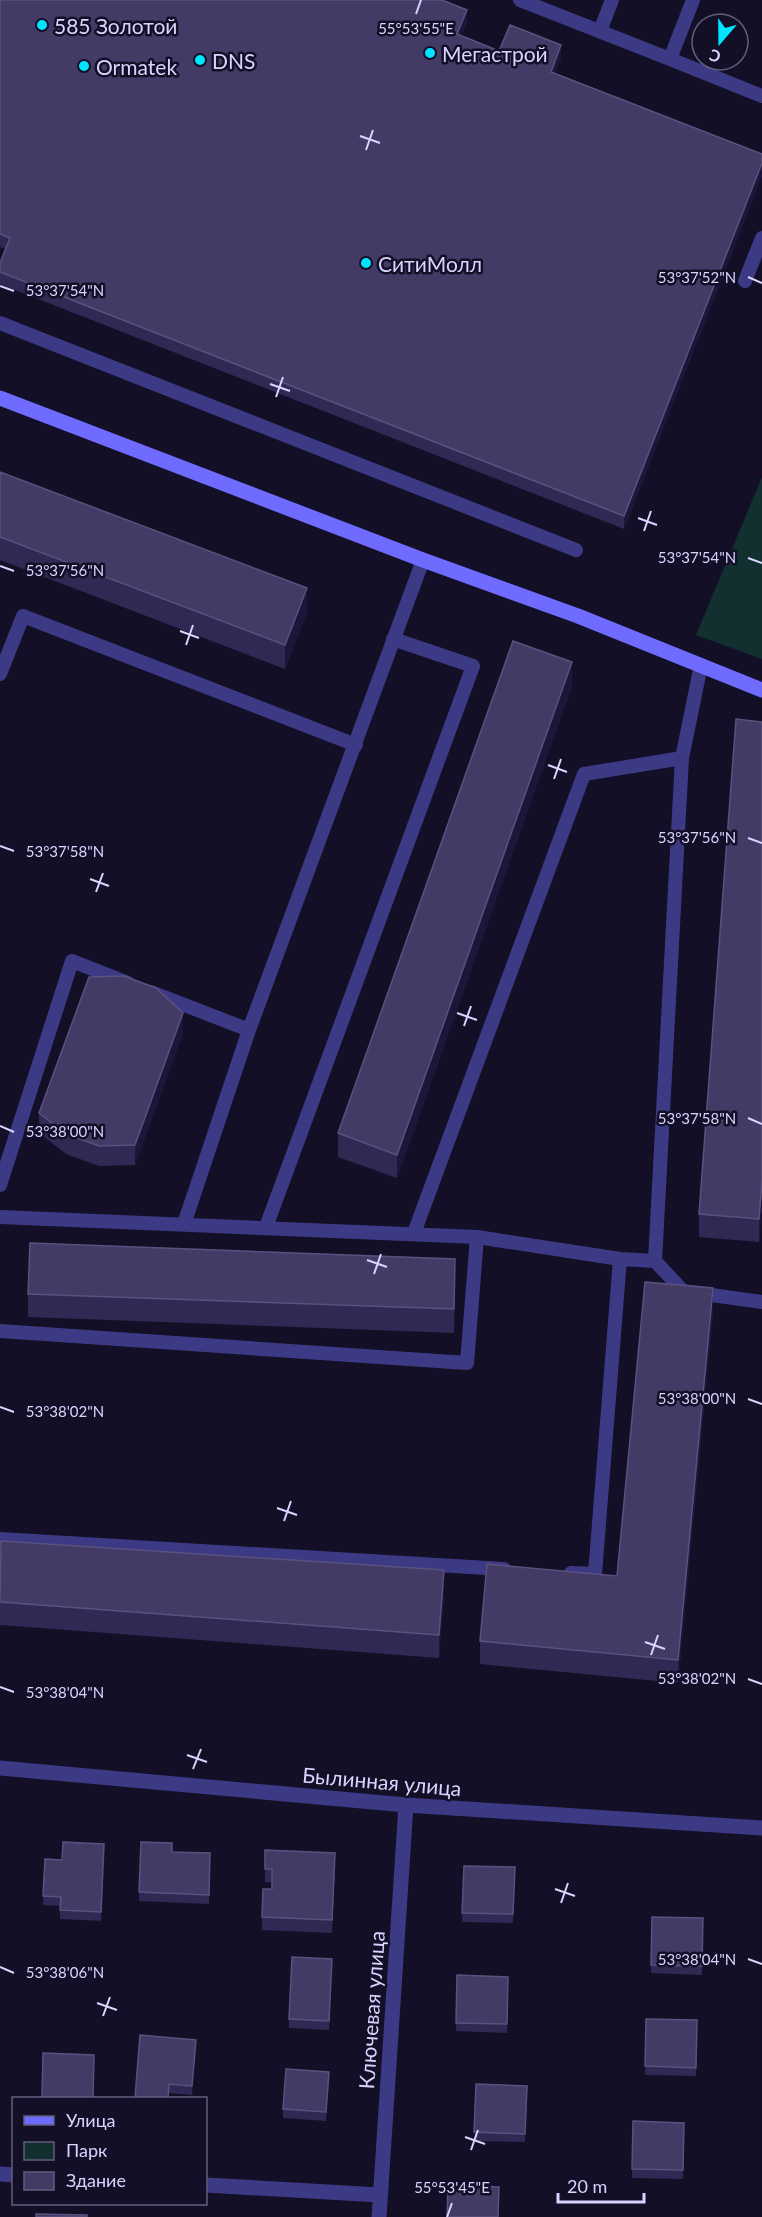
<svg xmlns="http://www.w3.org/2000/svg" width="762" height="2217" viewBox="0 0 762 2217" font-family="Lato,sans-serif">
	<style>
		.green { fill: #12302f }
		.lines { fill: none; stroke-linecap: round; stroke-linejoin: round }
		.lane { stroke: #3d3a85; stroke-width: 14 }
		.street { stroke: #3d3a85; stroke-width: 15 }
		.secondary { stroke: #6f6bff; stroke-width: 15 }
		.wall { fill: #312854 }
		.shaded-wall { fill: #1d163a }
		.building { fill: #433a66; stroke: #5a527e; stroke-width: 1.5 }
		.ticks { fill: none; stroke: #d9d4ff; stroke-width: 2 }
		.poi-dot { fill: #00e5ff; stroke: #130f26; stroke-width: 2 }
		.labels { text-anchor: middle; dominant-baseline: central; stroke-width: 5; stroke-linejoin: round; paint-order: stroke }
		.poi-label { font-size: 21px; fill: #d9d4ff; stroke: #130f26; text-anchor: start }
		.street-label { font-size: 21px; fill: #d9d4ff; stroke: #130f26 }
		.ticks-label { font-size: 15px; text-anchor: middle; fill: #d9d4ff; stroke: #130f26; stroke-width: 5; stroke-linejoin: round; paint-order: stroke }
	</style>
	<rect width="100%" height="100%" fill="#130f26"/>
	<path class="green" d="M762,477V659L696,635Z"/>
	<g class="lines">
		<path class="lane" d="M520,0L670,59L693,0
			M600,31L612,0
			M670,59L762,96
			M745,281L762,238
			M0,323L576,550
			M0,674L23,616L356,745
			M151,992L249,1030
			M0,1185L72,961L128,983
			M0,1217L477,1237L620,1259L655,1261L683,1291L762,1302
			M184,1224L249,1030L423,560
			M266,1227L473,666L393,639
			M414,1233L584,774L682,758
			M655,1261L682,758L701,665
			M0,1331L467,1363L477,1237
			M0,1539L504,1569
			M571,1573L595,1574L620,1259"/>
		<path class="street" d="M0,1768L406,1805L762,1828
			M0,2174L14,2175
			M206,2185L380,2195
			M379,2217L406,1805"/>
		<path class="secondary" d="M0,398L423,560L578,616L762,690"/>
	</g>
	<path class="wall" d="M0,0L467,22L461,36L499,51L561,58L555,73L762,154V176L624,529L0,284V263L6,249L0,247Z
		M0,472L307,612L285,669L0,560Z
		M572,686L397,1178L338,1157V1133Z
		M762,722V1204L759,1242L699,1237V1214Z
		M183,1033L135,1165L99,1166L66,1154L39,1133V1113Z
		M455,1282L454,1333L28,1317V1294Z
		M713,1312L678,1683L480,1664V1641L617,1576Z
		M0,1556L444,1593L439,1658L0,1625Z
		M141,1842L172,1852L210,1853L209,1904L139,1901Z
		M104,1844L101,1921L60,1919V1906L43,1905V1896L62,1860Z
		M335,1866L332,1933L262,1930V1917L272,1889V1882H265V1869Z
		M464,1866L515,1867L513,1923L462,1922Z
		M652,1917L703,1918L702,1975L651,1973Z
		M332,1959L329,2030L289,2028V2019Z
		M457,1975L508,1977L507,2033L456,2031Z
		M646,2019L697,2020L696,2076L645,2075Z
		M196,2048L192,2095L169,2093V2098H135Z
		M329,2080L326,2121L283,2118V2109Z
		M476,2084L527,2086L525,2142L474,2141Z
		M633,2121L684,2123L683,2179L632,2178Z"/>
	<path class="shaded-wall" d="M467,10V22L457,47V34Z
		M561,45V58L551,84V72Z
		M762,163V176L624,529V516Z
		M307,588V612L285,669V645Z
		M572,662V686L397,1178V1155Z
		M183,1013V1033L135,1165V1145Z
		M762,1181V1204L759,1242V1219Z
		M455,1259V1282L454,1333V1309Z
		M713,1288V1312L678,1683V1660Z
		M444,1570V1593L439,1658V1635Z
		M196,2040V2048L192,2095V2086Z"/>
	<path class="building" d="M0,0H442L467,10L457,34L499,51L510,25L561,45L551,72L762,154V163L624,516L0,272V263L10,238L0,234Z
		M0,472L307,588L285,645L0,537Z
		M513,641L572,662L397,1155L338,1133Z
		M736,719L762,722V1181L759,1219L699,1214Z
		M124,976L156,988L183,1013L135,1145L99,1146L66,1134L39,1113L89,977Z
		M30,1243L455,1259L454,1309L28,1294Z
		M645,1282L713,1288L678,1660L480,1641L487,1564L617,1576Z
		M1,1541L444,1570L439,1635L0,1602Z
		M63,1842L104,1844L101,1912L60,1910L61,1897L43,1896L45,1859L62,1860Z
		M141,1842L172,1843V1852L210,1853L209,1895L139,1892Z
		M265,1850L335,1853L332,1920L262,1917L263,1889H272V1869H265Z
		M464,1866L515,1867L513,1914L462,1913Z
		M652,1917L703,1918L702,1966L651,1965Z
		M292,1957L332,1959L329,2021L289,2019Z
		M457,1975L508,1977L507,2024L456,2023Z
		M646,2019L697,2020L696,2068L645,2066Z
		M140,2035L196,2040L192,2086L169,2084L168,2098H135Z
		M43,2053L94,2055L93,2098H42Z
		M286,2069L329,2072L326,2112L283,2109Z
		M476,2084L527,2086L525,2134L474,2132Z
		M633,2121L684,2123L683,2170L632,2169Z
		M448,2185L499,2187L498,2217H447Z
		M36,2214L87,2215V2217H36Z"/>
	<path class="ticks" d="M416,14L421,0M360,136L380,143M366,150L373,130M748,277L762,283M0,286L14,291M270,384L290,391M276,397L283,377M638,518L657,525M644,531L651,511M748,558L762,563M0,566L14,571M180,631L199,638M186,645L193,625M548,765L567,772M554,779L561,759M748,838L762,843M0,846L14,851M90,879L109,886M96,892L103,873M457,1013L477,1020M464,1026L471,1006M748,1118L762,1124M0,1126L14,1132M367,1260L387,1267M374,1274L381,1254M748,1399L762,1404M0,1407L14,1412M277,1508L297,1515M284,1521L291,1501M645,1642L665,1649M651,1655L658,1635M748,1679L762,1684M0,1687L14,1692M187,1755L207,1762M193,1769L201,1749M555,1889L575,1896M561,1903L568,1883M748,1959L762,1964M0,1967L14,1973M97,2003L117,2010M103,2016L110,1997M465,2137L485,2144M471,2150L478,2130M447,2217L452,2203"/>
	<g class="poi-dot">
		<circle cx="42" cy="25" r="6"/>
		<circle cx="430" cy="53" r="6"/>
		<circle cx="200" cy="60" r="6"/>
		<circle cx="84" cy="66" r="6"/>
		<circle cx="366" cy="263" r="6"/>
	</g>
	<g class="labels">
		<g class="poi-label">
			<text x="54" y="25">585 Золотой</text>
			<text x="442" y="53">Мегастрой</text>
			<text x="212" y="60">DNS</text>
			<text x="96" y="66">Ormatek</text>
			<text x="378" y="263">СитиМолл</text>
		</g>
		<g class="street-label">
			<text transform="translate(382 1781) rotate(5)">Былинная улица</text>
			<text transform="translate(371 2010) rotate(-86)">Ключевая улица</text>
		</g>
	</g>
	<g class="ticks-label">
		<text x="416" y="34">55°53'55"E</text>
		<text x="697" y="283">53°37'52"N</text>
		<text x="65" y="296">53°37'54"N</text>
		<text x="697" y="563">53°37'54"N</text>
		<text x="65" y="576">53°37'56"N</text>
		<text x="697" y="843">53°37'56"N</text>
		<text x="65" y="857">53°37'58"N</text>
		<text x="697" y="1124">53°37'58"N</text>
		<text x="65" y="1137">53°38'00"N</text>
		<text x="697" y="1404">53°38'00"N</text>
		<text x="65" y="1417">53°38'02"N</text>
		<text x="697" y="1684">53°38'02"N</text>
		<text x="65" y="1698">53°38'04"N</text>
		<text x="697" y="1965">53°38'04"N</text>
		<text x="65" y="1978">53°38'06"N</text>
		<text x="452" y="2193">55°53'45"E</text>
	</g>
	<rect x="12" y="2097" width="195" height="108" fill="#130f26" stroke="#625e7d" stroke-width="1.5"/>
	<rect x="24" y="2116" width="30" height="9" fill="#6f6bff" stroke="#625e7d" stroke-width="1.5"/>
	<text x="66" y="2127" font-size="18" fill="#d9d4ff">Улица</text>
	<rect x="24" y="2142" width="30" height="18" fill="#12302f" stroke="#625e7d" stroke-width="1.5"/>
	<text x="66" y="2157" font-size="18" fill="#d9d4ff">Парк</text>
	<rect x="24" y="2172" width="30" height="18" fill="#433a66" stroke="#625e7d" stroke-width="1.5"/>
	<text x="66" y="2187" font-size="18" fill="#d9d4ff">Здание</text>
	<g transform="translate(720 42) rotate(200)"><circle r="28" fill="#130f26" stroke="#625e7d" stroke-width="1.5"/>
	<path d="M0-4.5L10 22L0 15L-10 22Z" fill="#00e5ff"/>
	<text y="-9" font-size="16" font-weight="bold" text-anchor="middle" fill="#d9d4ff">С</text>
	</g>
	<path d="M558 2193v9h86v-9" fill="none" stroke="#d9d4ff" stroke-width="3"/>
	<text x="567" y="2193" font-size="18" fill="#d9d4ff" stroke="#130f26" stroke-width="4.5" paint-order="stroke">20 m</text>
</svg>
